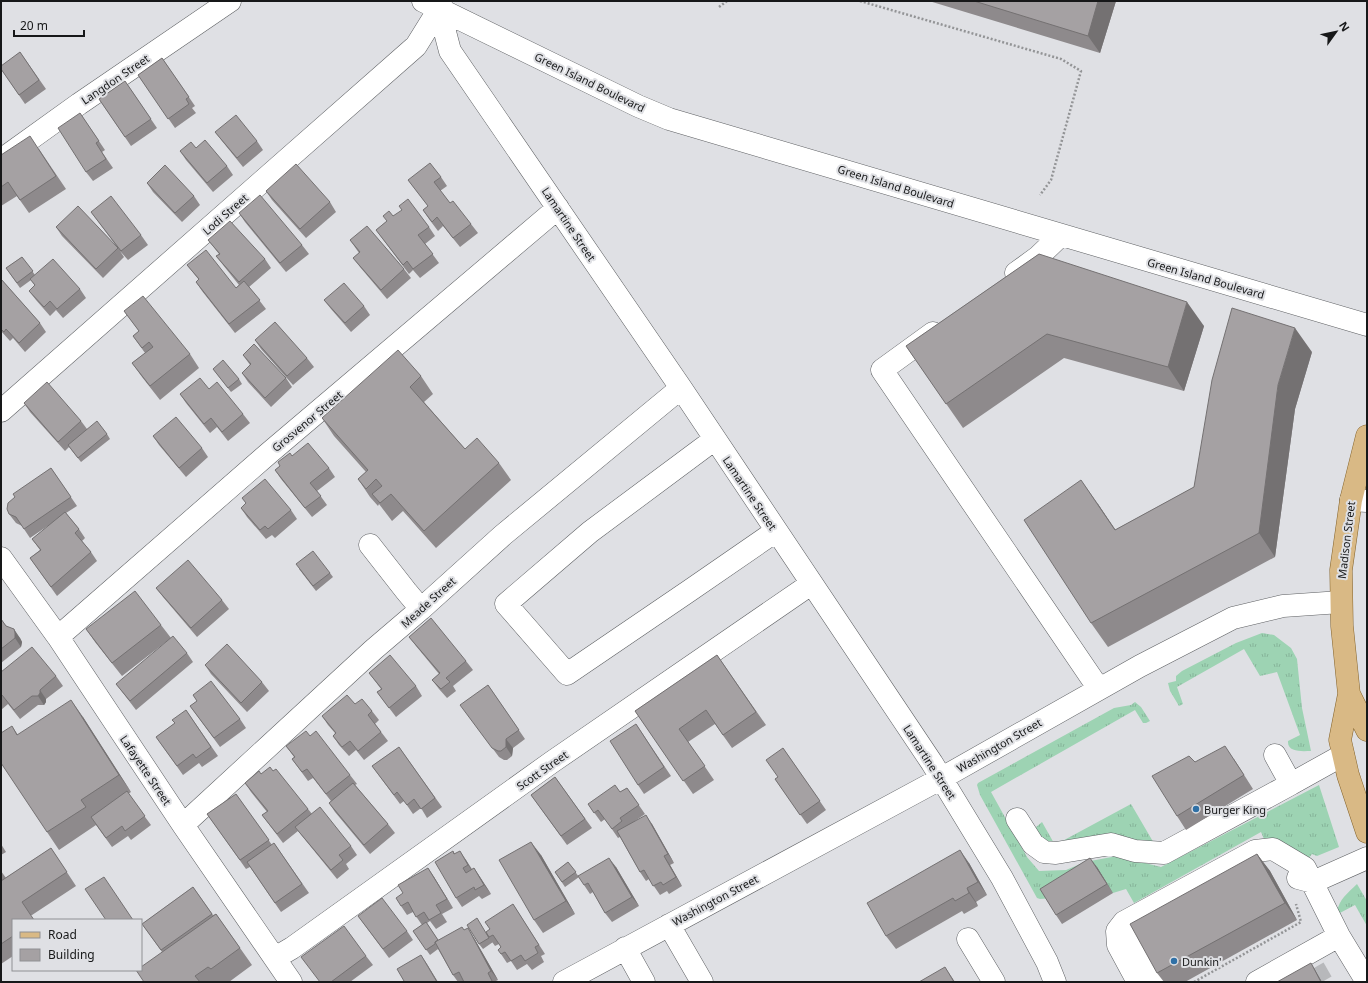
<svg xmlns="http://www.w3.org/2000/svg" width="1368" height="983" viewBox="0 0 1368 983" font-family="'Noto Sans',sans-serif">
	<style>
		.grass { fill: url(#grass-tufts) }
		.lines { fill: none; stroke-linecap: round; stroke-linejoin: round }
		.minor-tunnel { stroke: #b7b8bb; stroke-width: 22; stroke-dasharray: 22 11; stroke-linecap: butt }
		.minor-casing { stroke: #5d5f62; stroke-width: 23 }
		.major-casing { stroke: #84632b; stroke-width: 23 }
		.path { stroke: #939496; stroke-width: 2.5; stroke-dasharray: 2 2; stroke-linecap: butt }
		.minor { stroke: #fff; stroke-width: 22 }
		.major { stroke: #d9b985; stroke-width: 22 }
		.wall { fill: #8e8a8c }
		.shaded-wall { fill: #747172 }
		.building { fill: #a5a1a3; stroke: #747172 }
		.poi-dot { fill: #2f70a6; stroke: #dfe0e4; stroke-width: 1.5 }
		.labels { text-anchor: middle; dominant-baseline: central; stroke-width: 4; stroke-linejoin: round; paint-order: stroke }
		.street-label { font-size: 11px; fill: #171819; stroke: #dfe0e4 }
		.poi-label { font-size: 11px; fill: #171819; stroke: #dfe0e4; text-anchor: start }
	</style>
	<defs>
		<pattern id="grass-tufts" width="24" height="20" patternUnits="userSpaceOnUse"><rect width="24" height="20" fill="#9dd3b3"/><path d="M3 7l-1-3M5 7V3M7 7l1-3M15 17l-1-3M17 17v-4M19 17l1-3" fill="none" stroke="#86b499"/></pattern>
	</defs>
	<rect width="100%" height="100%" fill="#dfe0e4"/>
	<path class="grass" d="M1262,633L1274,635L1291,648L1297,659L1302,708L1311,751C1303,751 1287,753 1288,741L1300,735L1277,672L1260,676L1244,649L1177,687L1183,704L1179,706L1170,691L1168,683L1176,681V676L1182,671L1236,643Z
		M1135,702L1141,707L1150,721L1146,723H1143L1135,710L991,792L1027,857L1039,871L1066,870L1085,862L1117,856L1161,867L1319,785L1339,847L1317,856L1312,854L1308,859L1264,839L1261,832L1134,903L1126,889L1113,893L1040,899L1037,898L980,795L977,785L978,783L1114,708L1131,705Z
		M1131,804L1155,845L1115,838L1075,847L1050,848L1044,845L1037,836L1035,828L1042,822L1055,845Z
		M1357,884L1367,901V926L1355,905L1338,914L1337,912C1339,899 1348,893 1357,884Z"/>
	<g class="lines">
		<path class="minor-tunnel" d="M1314,968L1322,982"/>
		<defs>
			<path id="minor" d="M423,1L638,106L669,119L1367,325
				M439,9L450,51L681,388L932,763L1002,878L1047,962L1055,982
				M1,160L79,104L230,1
				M1016,273L1038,257L1061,235
				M933,333L882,370L1099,689
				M1,411L416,46L439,9L441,1
				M715,439L590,532L506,604L567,674L689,591L776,531
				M1351,500L1367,501
				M370,545L406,591L421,609
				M1,558L58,637L183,825L291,982
				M58,637L269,453L558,208
				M1275,755L1291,784L1343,755
				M1017,819L1033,844L1044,852L1056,853L1111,844L1135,851L1164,853L1291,784
				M183,825L373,650L421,609L503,535L681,388
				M1298,878L1313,882L1367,858
				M669,925L702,982
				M968,939L994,982
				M625,948L644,982
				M275,958L292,948L552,762L811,584
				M564,982L942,778L1140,666L1233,618L1283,606L1341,602
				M1138,982L1118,945L1117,931L1124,922L1255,851L1273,849L1305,868L1339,936L1367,982
				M1154,982C1147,971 1126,943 1135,931C1140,925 1151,921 1157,918
				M1257,982L1339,936"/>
			<path id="major" d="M1367,436L1351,500L1341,570L1342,626L1349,694L1340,740L1348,775L1367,832
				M1349,694L1367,730"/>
		</defs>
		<use href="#minor" class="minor-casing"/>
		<use href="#major" class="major-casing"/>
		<path class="path" d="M860,1L1061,59L1081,71L1051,180L1040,195
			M719,7L727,1
			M1194,982L1301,922L1296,904"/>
		<use href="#minor" class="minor"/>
		<use href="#major" class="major"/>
	</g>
	<path class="wall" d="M929,1H1116L1100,53Z
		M20,52L46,89L25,104L1,69Z
		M162,58L195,106L192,108L196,113L175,128L138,75Z
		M125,81L157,128L131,146L99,99Z
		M80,113L105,150L102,152L113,168L93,181L86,172Z
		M215,132L257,141L263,150L243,167L222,141Z
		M196,148L227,166L233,175L213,192L186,160L180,151Z
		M39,149L66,189L29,213L17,196L1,206V155Z
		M441,177L447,186L440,191L450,203L471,224L478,233L460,247L443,226L438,231L429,219L423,210L428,206L408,180Z
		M147,183L194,196L200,205L182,222L153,192Z
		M266,191L330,202L336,212L306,238L272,200Z
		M91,212L141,235L148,245L128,260L120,251L124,257L103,278L62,236L56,227L117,247Z
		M239,213L302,245L309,254L286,272L245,222Z
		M393,216L429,227L435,236L425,244L439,263L420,278L413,270L409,274L376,230Z
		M208,240L265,259L271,268L249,287L266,309L235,333L202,291L196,282L199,280L187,265L236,288L239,285L223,265L216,256L219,254Z
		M350,240L404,269L411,278L387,299L360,267L353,258L359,253Z
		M1039,254L1204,326L1184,391L1064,358L963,428L906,346Z
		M22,257L35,275L80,289L86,298L63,318L56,310L50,316L36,300L29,291L35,286L31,280L20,288L6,268Z
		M1,279L40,323L46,332L25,352L13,338L10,341L1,331Z
		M324,300L364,306L370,315L351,332L331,309Z
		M124,311L190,354L199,368L160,400L142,377L132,363L145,353L133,336L139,331Z
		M255,340L307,358L314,367L293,385L261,349Z
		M1312,352L1295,409L1275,557L1108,647L1091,623L1098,504L1115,530L1194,487Z
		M243,355L286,378L292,387L271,407L248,382L242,373L250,365Z
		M213,369L239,379L242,384L231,392Z
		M421,376L433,394L424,402L465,449L499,463L511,480L436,548L403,511L392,521L379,504L378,506L370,497L358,479L366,472L334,436L322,418Z
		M209,389L243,414L250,423L228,441L217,427L210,433L186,403L180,394Z
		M24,403L81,421L87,429L107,434L110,439L81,462L69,447L65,451L30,412Z
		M153,436L202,448L208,457L186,477L159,445Z
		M292,456L329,468L335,477L317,491L327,505L312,517L281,479L275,470Z
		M51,468L77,506L66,513L79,529L85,538L82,541L91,552L97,561L57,596L30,558L40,550L32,539L52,523L30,538L22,526L16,523L9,514L15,497Z
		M242,498L291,510L297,519L275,538L272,535L266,539L247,517L241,508L246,503Z
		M299,569L330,573L333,577L316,591Z
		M156,588L222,600L229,609L197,637L163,597Z
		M1,619L6,626L20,638L22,642L21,647L1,663Z
		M161,625L171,638L122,676L95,642L86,629Z
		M409,637L466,661L473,670L453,686L456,691L447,698L439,689L432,680L439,674L416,646Z
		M187,653L193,662L136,710L123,693L116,684Z
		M717,655L766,725L732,748L715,724L688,742L714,780L693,794L635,711Z
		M205,665L262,682L269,691L247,712L211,674Z
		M1,672L56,676L63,686L46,699V702L44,705H38L20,719L8,704L1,710Z
		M369,673L416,686L422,696L396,717L377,692L381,689Z
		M488,685L525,739L513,748L512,756L507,760H504L499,757L467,714Z
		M193,695L240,719L246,728L220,747L190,706L197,701Z
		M355,704L372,711L379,720L375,724L388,741L364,760L356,750L349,756L339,745L333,736L335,733L328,725L322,716Z
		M186,710L218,756L202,767L199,763L183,775L156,737L175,723Z
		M83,717L131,792L128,794L151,825L131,840L128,836L112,847L96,825L59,850L47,832L12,726L18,735Z
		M636,724L671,776L644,794L638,785Z
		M310,736L350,775L357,784L355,785L388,824L395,833L370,854L335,812L329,803L331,801L313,778L308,781L292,759L294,757L286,746Z
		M399,747L442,807L427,818L421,808L413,814L404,801L400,804L372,766Z
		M783,748L826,810L807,824L775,779L778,777Z
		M1234,759L1253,789L1186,830L1177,816L1195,762Z
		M555,777L592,828L567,845L531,795Z
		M245,783L308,809L312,814L351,846L357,855L346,864L349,869L337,879L298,831L283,843L262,815L267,812L251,792Z
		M627,788L645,814L635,821L652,824L674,863L670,865L682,886L669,894L667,891L660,895L649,879L646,881L640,872L620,837L618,838L605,819L601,822L588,804L620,792Z
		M236,794L272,845L274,843L309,893L281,912L250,867L246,869L207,814Z
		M1,844L6,852L1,855Z
		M51,848L76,886L32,915L13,920V956L1,964V871L6,878Z
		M453,851L455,854L466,860L472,869L474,868L480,877L491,894L482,899L479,896L462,907L456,898Z
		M1257,854L1270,871L1297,920L1185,982H1164L1157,973Z
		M541,855L575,914L543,933L534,920Z
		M568,862L579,877L565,887L555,872Z
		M969,863L987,895L976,902L978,906L964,914L962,911L896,949L886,936Z
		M616,867L639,906L612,922L605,913L593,892L590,894L584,885Z
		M1097,867L1113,893L1062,924L1056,915Z
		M428,868L434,877L453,908L442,914L447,922L436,929L430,921L427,923L438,940L465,930L474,938L498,980L494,982H458L453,975L438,949L430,955L413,931L422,925L413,912L407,915L401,906L403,893Z
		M193,887L213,915L216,914L252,965L229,982H144L162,952L142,924Z
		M513,904L545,954L541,956L544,962L532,970L527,964L517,970L511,961L507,963L501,954V947L499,944L495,946L490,939L493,942L483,949L479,944L486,932L490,929Z
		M358,916L407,931L413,940L389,958Z
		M366,956L373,965L350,982H319Z"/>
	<path class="shaded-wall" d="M1098,1H1116L1100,53L1088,36Z
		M1187,302L1204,326L1184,391L1168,367Z
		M1295,328L1312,352L1295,409L1275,557L1259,533L1278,385Z
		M1081,480L1098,504L1132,554L1115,530Z
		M14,629L20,638L22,642L21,647L15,638Z
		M40,690L46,699V702L44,705L38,696Z
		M71,700L83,717L131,792L119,775Z
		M506,739L513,748L512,756L506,747Z
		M646,815L652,824L674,863L668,854Z
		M531,842L541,855L575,914L566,901Z
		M960,850L969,863L987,895L978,882Z
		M460,851L466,860L474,874L468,865Z
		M1257,854L1270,871L1297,920L1285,903Z
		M664,856L670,865L682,886L676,877Z
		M609,858L616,867L639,906L632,897Z
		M1090,858L1097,867L1113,893L1107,884Z
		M428,868L434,877L453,908L447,899Z
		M474,868L480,877L491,894L484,885Z
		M967,888L976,902L978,906L969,893Z
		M468,928L474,938L498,980L491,971Z
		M421,955L427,964L438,982H437Z
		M1311,963L1314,968L1322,982H1321Z
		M945,967L955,982H954Z"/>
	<path class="building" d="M974,1H1098L1088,36Z
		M20,52L39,80L19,95L1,69V66Z
		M162,58L189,97L186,99L189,104L168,119L138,75Z
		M125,81L151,119L125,137L99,99Z
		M80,113L99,141L96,143L106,159L86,172L58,128Z
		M236,115L257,141L237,158L215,132Z
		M30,136L56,176L20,200L8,182L1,187V155Z
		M205,140L227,166L207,183L180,151L191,142L196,148Z
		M430,163L441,177L434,182L450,203L453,201L471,224L453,238L437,217L432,222L423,210L428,206L408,180Z
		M296,164L330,202L300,229L266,191Z
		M165,165L194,196L175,213L147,183Z
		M260,195L302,245L280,263L239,213Z
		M111,196L141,235L121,251L91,212Z
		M408,199L429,227L418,235L433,254L413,269L407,261L403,265L376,230L387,221L383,216L389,211L393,216L402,210L399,206Z
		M78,206L118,248L96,269L56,227Z
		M230,221L265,259L239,282L216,256L220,254L208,240Z
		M367,226L404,269L381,290L353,258L360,252L350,240Z
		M206,250L236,288L244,281L260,300L229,324L196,282L199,279L187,265Z
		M1039,254L1187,302L1168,367L1047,334L946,404L906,346Z
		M22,257L33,271L17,283L6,268Z
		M53,259L80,289L57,309L50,301L44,307L29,291L35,285L30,279Z
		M1,279L40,323L19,343L6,329L4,332L1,329Z
		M344,283L364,306L345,323L324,300Z
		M143,296L190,354L150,386L132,363L153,347L149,342L142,348L133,336L139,331L124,311Z
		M1232,308L1295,328L1278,385L1259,533L1091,623L1024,520L1081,480L1115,530L1194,487L1212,380Z
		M275,322L307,358L287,376L255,340Z
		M254,344L286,378L265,398L242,373L251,364L243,355Z
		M398,350L421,376L410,387L465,449L477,438L499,463L424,531L391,494L380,503L372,494L382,486L376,479L366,489L358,479L368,470L322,418Z
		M223,360L239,379L228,388L213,369Z
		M200,378L209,389L217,382L243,414L222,432L211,418L204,424L180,394Z
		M47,382L81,421L58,442L24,403Z
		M176,417L202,448L179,468L153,436Z
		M97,421L107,434L78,458L68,445Z
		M308,443L329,468L310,483L321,496L305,508L275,470L280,466L278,462L290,453L292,456Z
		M51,468L71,497L24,529L16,517L9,514L7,509L8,503L15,497L13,494Z
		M265,479L291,510L268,529L265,526L260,530L241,508L246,503L242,498Z
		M65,512L79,529L75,533L91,552L51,587L30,558L41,550L32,539Z
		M313,551L330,573L313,586L296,564Z
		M188,560L222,600L191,628L156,588Z
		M135,591L161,625L112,663L86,629Z
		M431,618L466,661L446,678L450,682L441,689L432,680L440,673L409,637Z
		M1,619L6,626L14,629L15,633V638L1,649Z
		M173,636L187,653L130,701L116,684Z
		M227,644L262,682L241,703L205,665Z
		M32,647L56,676L40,690V693L38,696H32L14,710L2,695H1V672Z
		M390,655L416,686L389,708L377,692L382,689L369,673Z
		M717,655L756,712L723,735L706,710L679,729L705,766L683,781L635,711Z
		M211,681L240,719L214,738L190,706L197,701L193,695Z
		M488,685L519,730L506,739V747L501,751H498L492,748L460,705Z
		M347,695L355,704L362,699L372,711L368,715L381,732L358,751L350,741L342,747L333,736L336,733L322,716Z
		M71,700L119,775L81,800L86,807L47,832L1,763V733L12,726L17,735Z
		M186,710L211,747L196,758L193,754L177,766L156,737L175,723L172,720Z
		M636,724L664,767L638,785L610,741Z
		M306,731L310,736L316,731L350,775L326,794L307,769L302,772L292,759L295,757L286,746Z
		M1225,746L1244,775L1177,816L1152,776L1189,756L1195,762Z
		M399,747L435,798L421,809L414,799L407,805L397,792L394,795L372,766Z
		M783,748L820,801L800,815L775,779L778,777L766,760Z
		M270,767L273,771L276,769L308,809L277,834L262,815L268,811L245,783L259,771L261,774Z
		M555,777L585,819L561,836L531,795Z
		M353,783L388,824L364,845L329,803Z
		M615,785L620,792L627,788L639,805L620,818L622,821L612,829L598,810L594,813L588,804Z
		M127,791L145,816L125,831L122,826L106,838L91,817Z
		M236,794L269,840L240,860L207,814Z
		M320,807L351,846L339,855L343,860L331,870L295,827Z
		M646,815L668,854L664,856L676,877L663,885L661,882L653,886L644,870L640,872L617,831Z
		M531,842L566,901L534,920L499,860Z
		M274,843L302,884L275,903L247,862Z
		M51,848L67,872L22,902L34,920H13V936L1,944V881Z
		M960,850L978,882L967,888L969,893L955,901L953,898L886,936L867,903Z
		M453,851L454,854L460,851L468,865L463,868L466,873L474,868L484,885L475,890L474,887L456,898L435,862Z
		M1257,854L1285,903L1157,973L1130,924Z
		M609,858L632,897L605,913L588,883L584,885L578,876Z
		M1090,858L1107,884L1056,915L1040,889Z
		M568,862L576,872L562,882L555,872Z
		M428,868L447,899L436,905L441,913L429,920L424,912L416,917L408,902L401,906L396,898L403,893L398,885Z
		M104,877L133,920H106L85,889Z
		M193,887L212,914L161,950L142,924Z
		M382,898L407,931L383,949L358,916Z
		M513,904L539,945L535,947L538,953L525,961L521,955L511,961L505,952L501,954L498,950L501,947L493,935L489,937L486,932L490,929L485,922Z
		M216,914L240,948L211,969L208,967L195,976L200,982H144L136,970H141V967Z
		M477,918L489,938L479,944L467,925Z
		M426,922L438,940L435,942V944L426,950L413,931Z
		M344,926L366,956L331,982H320L301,957Z
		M462,927L464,930L468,928L491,971L488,973L492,981L491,982H464L459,972L453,975L435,942Z
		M421,955L437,982H402L404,981L397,969Z
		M1311,963L1321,982H1277Z
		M945,967L954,982H919Z"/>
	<g class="poi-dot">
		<circle cx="1196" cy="809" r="4"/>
		<circle cx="1174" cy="961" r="4"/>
	</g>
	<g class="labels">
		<g class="street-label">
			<text transform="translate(115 79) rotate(-34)">Langdon Street</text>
			<text transform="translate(590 82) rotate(26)">Green Island Boulevard</text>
			<text transform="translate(896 186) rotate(17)">Green Island Boulevard</text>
			<text transform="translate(225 214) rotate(-41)">Lodi Street</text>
			<text transform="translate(569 224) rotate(56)">Lamartine Street</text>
			<text transform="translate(1206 278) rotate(16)">Green Island Boulevard</text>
			<text transform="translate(307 421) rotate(-40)">Grosvenor Street</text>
			<text transform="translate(750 493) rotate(56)">Lamartine Street</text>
			<text transform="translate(1346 540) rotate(-83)">Madison Street</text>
			<text transform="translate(428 602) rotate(-42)">Meade Street</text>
			<text transform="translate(999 745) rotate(-30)">Washington Street</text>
			<text transform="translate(930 762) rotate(57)">Lamartine Street</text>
			<text transform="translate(146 770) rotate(56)">Lafayette Street</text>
			<text transform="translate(542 770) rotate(-35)">Scott Street</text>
			<text transform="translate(715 900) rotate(-28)">Washington Street</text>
		</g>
		<g class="poi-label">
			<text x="1204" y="809">Burger King</text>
			<text x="1182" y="961">Dunkin'</text>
		</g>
	</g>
	<rect width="1368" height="983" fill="none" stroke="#171819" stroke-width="4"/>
	<rect x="12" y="919" width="130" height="52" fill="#dfe0e4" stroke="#8f9093"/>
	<rect x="20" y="932" width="20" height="6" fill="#d9b985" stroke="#8f9093"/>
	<text x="48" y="939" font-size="12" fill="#171819">Road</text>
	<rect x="20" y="949" width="20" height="12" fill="#a5a1a3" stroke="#8f9093"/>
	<text x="48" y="959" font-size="12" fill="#171819">Building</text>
	<g transform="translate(1336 32) rotate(57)" stroke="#dfe0e4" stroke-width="3" paint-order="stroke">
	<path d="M0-3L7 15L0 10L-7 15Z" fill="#171819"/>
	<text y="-6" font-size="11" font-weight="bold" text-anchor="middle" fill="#171819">N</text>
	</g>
	<path d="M14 30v6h70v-6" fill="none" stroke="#171819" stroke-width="2"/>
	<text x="20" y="30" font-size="12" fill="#171819" stroke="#dfe0e4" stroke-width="3" paint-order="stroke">20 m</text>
</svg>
